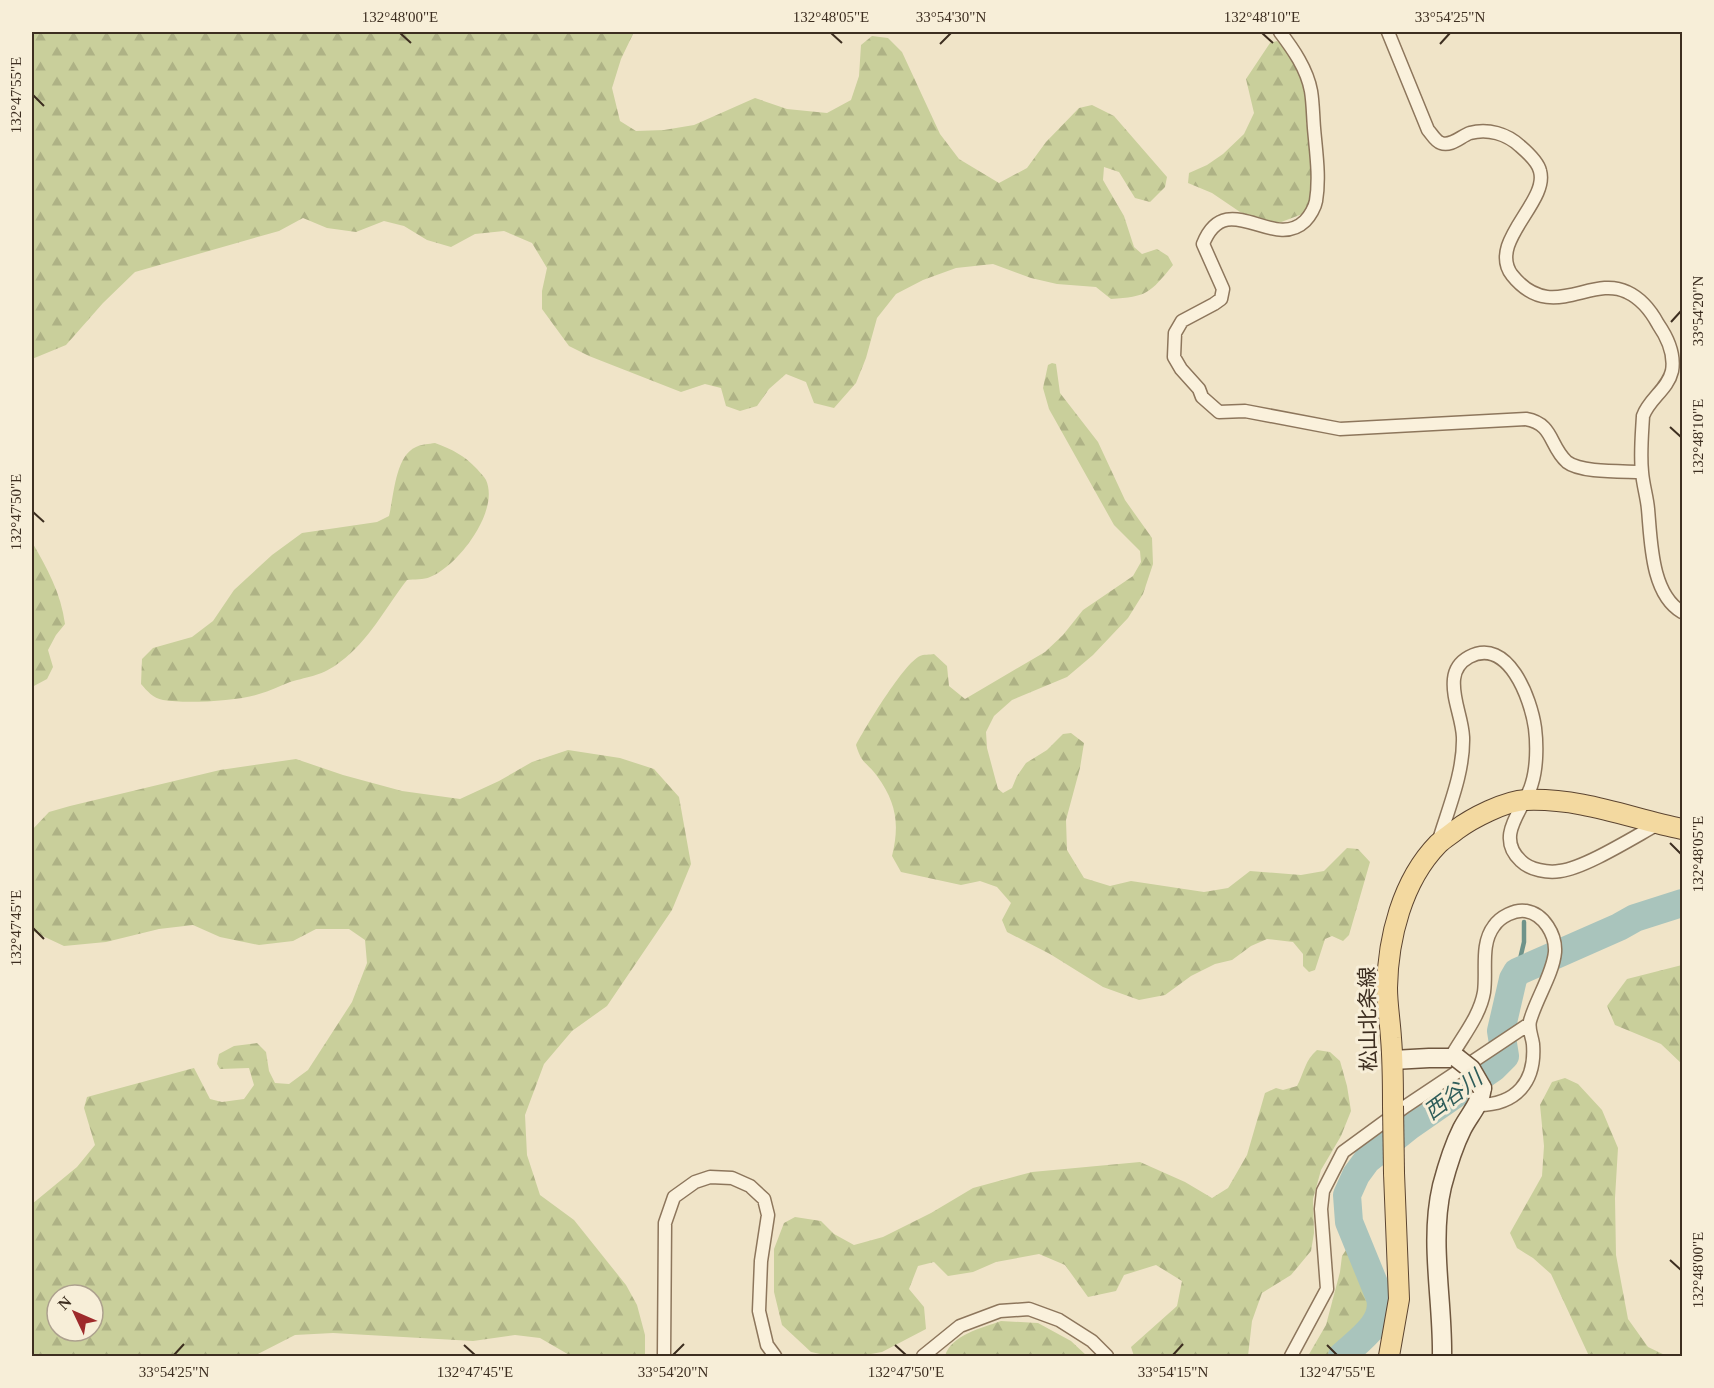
<svg xmlns="http://www.w3.org/2000/svg" width="1714" height="1388" viewBox="0 0 1714 1388" font-family="'Times New Roman','Noto Sans JP',serif">
	<style>
		.forest { fill: url(#forest-firs); fill-rule: evenodd }
		.lines { fill: none; stroke-linecap: round; stroke-linejoin: round }
		.stream { stroke: #6f938a; stroke-width: 4.5 }
		.river { stroke: #a9c4bc; stroke-width: 28 }
		.minor-casing { stroke: #8d765c; stroke-width: 15 }
		.secondary-casing { stroke: #6f573f; stroke-width: 21 }
		.primary-casing { stroke: #5b4430; stroke-width: 22 }
		.minor { stroke: #faf1dc; stroke-width: 12 }
		.secondary { stroke: #faf1dc; stroke-width: 18 }
		.primary { stroke: #f3d9a0; stroke-width: 20 }
		.secondary-bridge-casing { stroke: #6f573f; stroke-width: 21; stroke-linecap: butt }
		.primary-bridge-casing { stroke: #5b4430; stroke-width: 22; stroke-linecap: butt }
		.secondary-bridge { stroke: #faf1dc; stroke-width: 18 }
		.primary-bridge { stroke: #f3d9a0; stroke-width: 20 }
		.ticks { fill: none; stroke: #3d2e20; stroke-width: 2 }
		.labels { text-anchor: middle; dominant-baseline: central; stroke-width: 6; stroke-linejoin: round; paint-order: stroke }
		.street-label { font-size: 21px; fill: #3d2e20; stroke: #f7eed8 }
		.water-label { font-size: 22px; font-style: italic; fill: #2f5d5a; stroke: #f7eed8 }
		.neatline { fill: none; stroke: #3d2e20; stroke-width: 2 }
		.ticks-label { font-size: 15px; text-anchor: middle; fill: #3d2e20 }
	</style>
	<defs>
		<pattern id="forest-firs" width="22" height="20" patternUnits="userSpaceOnUse" patternTransform="scale(1.5)"><rect width="22" height="20" fill="#c9cf9b"/><path d="M5 1l3.5 6h-7zM16 11l3.5 6h-7z" fill="#aeb285"/></pattern>
	</defs>
	<rect width="100%" height="100%" fill="#f0e4c8"/>
	<path class="forest" d="M32,32H634L621,59L612,88L620,121L636,131L664,130L694,125L755,98L787,109L827,113L851,100L859,76L861,45L872,36L888,38L902,52L940,134L959,159L999,183L1027,168L1046,142L1079,108L1092,105L1114,116L1167,177L1165,187L1150,202L1135,198L1119,172L1104,167L1103,180L1124,216L1134,247L1142,254L1157,249L1168,256L1173,265C1150,293 1147,297 1111,299L1096,287L1057,284L1031,278L993,264L956,268L923,280L896,294L877,318L866,358L856,383L834,408L814,403L806,382L786,374L769,389L757,406L740,411L726,406L721,388L705,384L681,392L589,356L569,346L542,309V291L547,268L532,243L504,231L475,234L451,247L427,240L404,226L384,221L356,232L327,228L303,218L279,231L135,272L103,303L66,345L32,359Z
		M1277,41L1288,51L1308,92L1306,123L1314,144L1316,182L1305,213L1276,224L1240,212L1212,193L1188,183L1189,173L1207,165L1223,154L1244,134L1254,113L1246,79L1270,43Z
		M1052,363L1056,364L1060,393L1098,442L1125,500L1152,538L1153,564L1143,594L1128,618L1093,655L1067,677L1012,700L994,716L986,732L987,748L998,789L1003,793L1012,788L1017,776L1026,763L1047,750L1063,734L1071,733L1084,743L1080,768L1066,820L1067,850L1084,878L1110,886L1131,881L1204,892L1228,888L1250,871L1301,875L1324,871L1347,848L1358,849L1370,862L1349,935L1343,941L1332,936L1325,939L1315,970L1309,972L1303,966V954L1293,942L1267,939L1251,946L1232,960L1215,964L1191,976L1165,995L1139,1000L1103,987L1050,954L1007,932L1002,920L1011,903L997,887L980,881L961,885L901,872L892,856C900,824 896,802 877,776C866,761 862,765 856,745C865,728 904,663 920,656C923,654 930,655 934,654L947,666L949,686L965,699L1045,652L1063,635L1083,610L1133,576L1141,562L1140,551L1114,525L1049,409L1043,388L1048,365Z
		M435,443C453,450 464,455 477,469C480,473 484,476 486,480C500,511 458,566 430,577C424,580 414,579 407,580C385,608 369,641 340,662C322,676 310,676 290,682C279,686 270,691 259,694C237,701 186,704 163,700C153,698 147,691 141,684L142,659L153,648L192,637L213,621L234,590L272,555L302,533L377,522L389,516C394,496 395,456 416,447C422,444 429,444 435,443Z
		M32,542C47,568 61,593 65,624L56,635L48,650L53,667L47,679L32,687Z
		M568,750L620,758L654,769L679,797L691,864L672,910L607,1006L572,1031L544,1064L525,1115L527,1155L540,1195L574,1220L626,1285L637,1305L645,1335V1356H571L540,1338L515,1335L473,1341L333,1333L295,1335L254,1356H39L32,1353V1204L77,1167L95,1145L84,1108L87,1097L194,1068L210,1099L222,1102L244,1099L254,1085L249,1068L220,1069L217,1064L219,1054L234,1046L257,1043L266,1052L269,1071L275,1083L289,1084L308,1070L352,1002L367,963L365,940L349,929H316L293,941L259,945L220,937L193,925L159,929L106,942L64,946L32,931V830L49,812L70,806L220,770L296,759L343,775L402,791L460,799L499,781L532,762ZM57,1295H93V1331H57Z
		M1682,965V1064L1661,1044L1615,1025L1607,1006L1627,979Z
		M1317,1050L1330,1052L1340,1061L1347,1086L1351,1111L1341,1136L1321,1170L1313,1199L1314,1233L1311,1251L1291,1275L1262,1293L1252,1321L1248,1356H1134L1131,1347L1177,1306L1182,1281L1156,1265L1124,1275L1116,1291L1088,1297L1065,1265L1039,1254L996,1262L973,1272L948,1276L934,1262L918,1266L909,1289L924,1307L926,1329L882,1352L860,1356H830L811,1352L782,1325L774,1292V1249L784,1223L795,1217L821,1221L834,1234L854,1245L883,1237L931,1213L973,1188L1032,1172L1140,1162L1185,1182L1212,1198L1228,1188L1247,1155L1265,1093L1276,1088L1283,1090L1297,1086C1304,1073 1305,1060 1317,1050Z
		M1565,1078L1578,1084L1602,1110L1618,1148L1615,1198L1616,1255L1628,1319L1648,1347L1667,1356H1589L1551,1274L1533,1258L1517,1248L1510,1233L1542,1176L1544,1146L1540,1105L1552,1082Z
		M1359,1243C1362,1246 1367,1249 1369,1253C1385,1274 1360,1336 1349,1356H1308L1326,1325L1340,1272L1342,1256L1350,1244Z
		M1001,1321L1038,1323L1071,1341L1087,1356H945C951,1335 982,1328 1001,1321Z"/>
	<g class="lines">
		<path class="stream" d="M1517,972L1524,942V922"/>
		<path class="river" d="M1342,1356C1359,1340 1386,1323 1380,1298L1349,1222L1347,1195L1356,1175L1367,1160L1408,1127L1493,1068L1505,1056L1501,1031L1513,979L1517,972L1619,927L1635,918L1682,903"/>
		<defs>
			<path id="minor" d="M1280,32C1293,49 1307,69 1311,91C1313,103 1313,116 1314,128C1316,152 1320,177 1316,201C1315,207 1310,216 1305,221C1273,252 1226,186 1203,244L1223,289L1221,299L1214,304L1182,321L1175,333L1174,357L1181,369L1199,389L1202,397L1219,412L1245,411L1340,429L1526,419C1554,424 1549,446 1567,462C1581,473 1623,471 1642,472
				M1388,32L1428,130C1432,134 1435,141 1441,143C1451,147 1461,136 1470,133C1488,128 1507,134 1520,146C1527,152 1538,162 1540,171C1549,202 1487,242 1512,275C1551,324 1591,274 1627,292C1640,298 1651,311 1658,324C1667,337 1675,354 1672,371C1668,389 1649,399 1643,416C1642,434 1640,454 1642,472C1643,485 1647,497 1648,509C1651,541 1651,594 1682,612
				M1438,843C1448,809 1464,773 1463,737C1462,717 1452,699 1454,679C1455,669 1460,662 1469,657C1508,636 1531,699 1535,728C1537,744 1537,767 1532,783C1526,808 1493,835 1521,861C1530,870 1548,873 1560,871C1585,868 1634,837 1658,824
				M1451,1057C1462,1037 1480,1016 1484,992C1487,971 1480,944 1494,926C1500,917 1515,909 1526,911C1544,914 1556,935 1555,952C1553,974 1536,999 1530,1021C1528,1029 1532,1036 1533,1044C1536,1082 1516,1105 1478,1105
				M664,1356L665,1223L674,1197L695,1182L710,1177L732,1178L750,1186L764,1199L768,1215L761,1261L759,1311L767,1345L775,1356
				M923,1356L960,1326L1000,1311L1029,1309L1059,1320L1092,1341L1107,1356
				M1291,1356L1327,1289L1321,1209L1323,1191L1343,1152L1406,1106L1529,1024"/>
			<path id="secondary" d="M1393,1060L1429,1058H1457
				M1442,1356C1443,1300 1429,1242 1442,1186C1447,1167 1453,1147 1462,1129C1469,1115 1480,1105 1482,1088"/>
			<path id="primary" d="M1393,1106C1393,1083 1393,1061 1391,1038C1390,1021 1387,1004 1387,988C1388,938 1402,881 1438,844C1443,839 1450,835 1456,830C1472,818 1505,801 1526,800C1583,798 1629,818 1682,829
				M1389,1356L1399,1299L1394,1173"/>
		</defs>
		<use href="#minor" class="minor-casing"/>
		<use href="#secondary" class="secondary-casing"/>
		<use href="#primary" class="primary-casing"/>
		<use href="#minor" class="minor"/>
		<use href="#secondary" class="secondary"/>
		<use href="#primary" class="primary"/>
		<defs>
			<path id="secondary-bridge" d="M1457,1058L1471,1069L1482,1088"/>
			<path id="primary-bridge" d="M1393,1106L1394,1173"/>
		</defs>
		<use href="#secondary-bridge" class="secondary-bridge-casing"/>
		<use href="#primary-bridge" class="primary-bridge-casing"/>
		<use href="#secondary-bridge" class="secondary-bridge"/>
		<use href="#primary-bridge" class="primary-bridge"/>
	</g>
	<path class="ticks" d="M400,33L411,43M831,33L842,43M1262,33L1273,43M940,44L951,33M1440,44L1450,33M33,95L44,106M1671,322L1681,311M1670,427L1681,437M33,512L44,522M1670,843L1681,854M33,928L44,939M1670,1260L1681,1270M464,1345L475,1355M895,1345L906,1355M1327,1345L1337,1355M174,1355L184,1344M673,1355L684,1344M1173,1355L1183,1344"/>
	<g class="labels">
		<g class="street-label">
			<text transform="translate(1368 1019) rotate(-91)">松山北条線</text>
		</g>
		<g class="water-label">
			<text transform="translate(1453 1095) rotate(-37)">西谷川</text>
		</g>
	</g>
	<rect width="1714" height="1388" fill="none" stroke="#f7eed8" stroke-width="66"/>
	<g transform="translate(75 1313) rotate(314)"><circle r="28" fill="#f7eed8" stroke="#ada18e" stroke-width="1.5"/>
	<path d="M0-4.5L10 22L0 15L-10 22Z" fill="#9e2a2b"/>
	<text y="-9" font-size="16" font-weight="bold" text-anchor="middle" fill="#3d2e20">N</text>
	</g>
	<rect x="33" y="33" width="1648" height="1322" class="neatline"/>
	<g class="ticks-label">
		<text x="400" y="22">132°48'00"E</text>
		<text x="831" y="22">132°48'05"E</text>
		<text x="951" y="22">33°54'30"N</text>
		<text x="1262" y="22">132°48'10"E</text>
		<text x="1450" y="22">33°54'25"N</text>
		<text transform="translate(16 95) rotate(-90)" y="5">132°47'55"E</text>
		<text transform="translate(1698 311) rotate(-90)" y="5">33°54'20"N</text>
		<text transform="translate(1698 437) rotate(-90)" y="5">132°48'10"E</text>
		<text transform="translate(16 512) rotate(-90)" y="5">132°47'50"E</text>
		<text transform="translate(1698 854) rotate(-90)" y="5">132°48'05"E</text>
		<text transform="translate(16 928) rotate(-90)" y="5">132°47'45"E</text>
		<text transform="translate(1698 1270) rotate(-90)" y="5">132°48'00"E</text>
		<text x="174" y="1377">33°54'25"N</text>
		<text x="475" y="1377">132°47'45"E</text>
		<text x="673" y="1377">33°54'20"N</text>
		<text x="906" y="1377">132°47'50"E</text>
		<text x="1173" y="1377">33°54'15"N</text>
		<text x="1337" y="1377">132°47'55"E</text>
	</g>
</svg>
